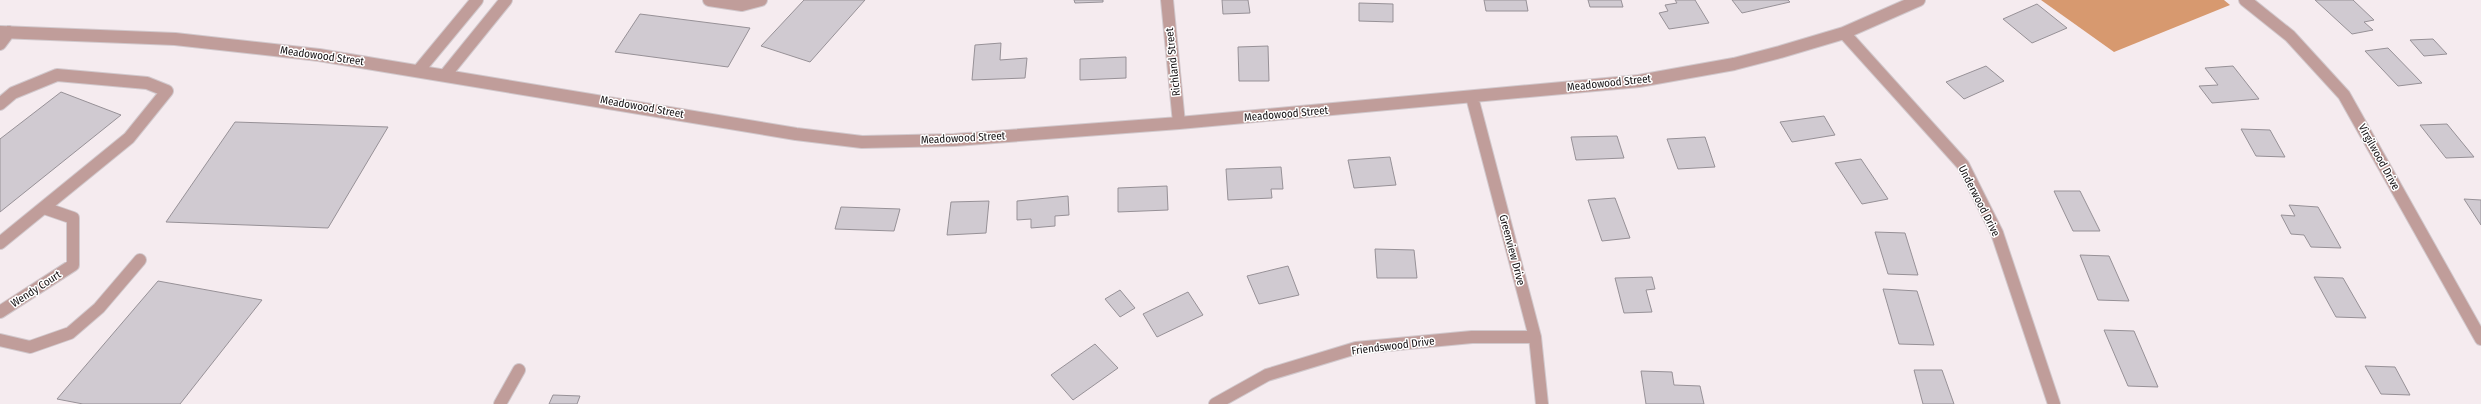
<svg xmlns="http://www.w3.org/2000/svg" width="2481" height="404" viewBox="0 0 2481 404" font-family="'Fira Sans Condensed',sans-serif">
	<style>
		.forest { fill: #d7996f }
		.building { fill: #d0cad1; stroke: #979197 }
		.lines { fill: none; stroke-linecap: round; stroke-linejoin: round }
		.minor-casing { stroke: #d1c8cc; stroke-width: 14 }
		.minor { stroke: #c09d9a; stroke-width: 12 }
		.labels { text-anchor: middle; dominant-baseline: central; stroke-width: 3; stroke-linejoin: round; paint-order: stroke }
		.street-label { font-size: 11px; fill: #141012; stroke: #fff }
	</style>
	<rect width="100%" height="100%" fill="#f5ebef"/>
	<path class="forest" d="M2041,0H2224L2230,5L2114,52Z"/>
	<path class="building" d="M804,0H865L810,62L761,46Z
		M1074,0H1103V2L1075,3Z
		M1222,0H1248L1250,13L1223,14Z
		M1484,0H1526L1528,11H1486Z
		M1588,0H1621L1623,7H1590Z
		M1675,0H1695L1709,23L1669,29L1659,13L1668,11L1665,5L1677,3Z
		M1732,0H1788L1790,2L1742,13Z
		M2315,0H2353L2374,20L2364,22L2373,30L2352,34Z
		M1359,3L1393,4V22L1359,21Z
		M2037,4L2067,28L2032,43L2003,19Z
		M640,14L750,28L728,67L615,52Z
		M2433,39L2447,54L2424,56L2410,40Z
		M1001,43L1000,60L1027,58L1025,78L972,80L975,45Z
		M1268,46L1269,81H1239L1238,47Z
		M2388,48L2422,83L2398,86L2365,51Z
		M1126,57V78L1080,80V59Z
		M1986,66L2004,81L1964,99L1946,82Z
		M2233,66L2259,99L2212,103L2199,86L2218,85L2205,68Z
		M61,92L121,115L0,212V139Z
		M1824,116L1835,135L1792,142L1780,122Z
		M235,122L388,127L328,228L166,222Z
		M2447,124L2474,157L2446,158L2420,125Z
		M2241,129L2270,130L2285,157L2256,156Z
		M1617,136L1624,158L1576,160L1571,137Z
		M1705,137L1715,167L1678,169L1667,139Z
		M1390,157L1396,185L1354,188L1348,160Z
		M1861,159L1888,199L1862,204L1835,163Z
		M1281,167L1283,189H1271L1272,198L1228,200L1226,169Z
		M1167,186L1168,210L1118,212V188Z
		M2054,191H2080L2100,231H2073Z
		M1068,196L1069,215L1055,216V226L1031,228V219L1017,220V201Z
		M1615,198L1630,238L1602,241L1588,200Z
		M2464,199L2481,200V225Z
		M989,201L986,233L947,235L951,202Z
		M2289,205L2318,207L2341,248L2311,247L2304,235L2291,234L2281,215L2295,216Z
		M841,207L900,209L894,231L835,229Z
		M1875,232L1905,233L1918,275L1888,274Z
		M1375,249L1414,250L1417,278H1377Z
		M2080,255L2109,256L2129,301L2098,300Z
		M1288,266L1299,295L1259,304L1247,276Z
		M1652,277L1655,289L1646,290L1652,312L1624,313L1615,278Z
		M2314,277L2343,278L2366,318L2336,317Z
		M158,281L262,300L180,404H83L57,399Z
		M1883,289L1917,291L1934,345L1899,344Z
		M1120,290L1135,308L1120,317L1105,299Z
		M1188,292L1203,315L1157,337L1143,314Z
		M2104,330L2134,331L2158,387L2128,386Z
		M1095,344L1118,368L1073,400L1051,375Z
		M2365,366L2395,367L2410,395L2381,394Z
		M1914,370H1942L1954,404H1923Z
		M1641,371L1672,372L1674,385L1700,386L1704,404H1646Z
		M553,395L580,396L577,404H549Z"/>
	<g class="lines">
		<defs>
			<path id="minor" d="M709,0L742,5L761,0
				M1167,0L1179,123
				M2245,0L2290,36L2344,95L2481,339
				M0,32L175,39L319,55L796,134L862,142L954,140L1179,123L1639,81L1734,64L1780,52L1844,33L1919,0
				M1844,33L1963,165L1997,233L2054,404
				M0,44L9,32
				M419,70L477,0
				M446,74L506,0
				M1472,97L1535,337L1542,404
				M0,104L13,93L57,75L147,83L167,91L129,138L0,243
				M0,312L73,265V218L44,208
				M0,340L30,347L70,333L99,308L140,260
				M500,404L519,370
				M1215,404L1267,375L1356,348L1472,337H1535"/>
		</defs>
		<use href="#minor" class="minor-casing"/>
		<use href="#minor" class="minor"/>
	</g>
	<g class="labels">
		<g class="street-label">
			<text transform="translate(322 56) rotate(8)">Meadowood Street</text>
			<text transform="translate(1173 62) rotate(-96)">Richland Street</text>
			<text transform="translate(1609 83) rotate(-6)">Meadowood Street</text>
			<text transform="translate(642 107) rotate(10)">Meadowood Street</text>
			<text transform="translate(1286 114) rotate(-5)">Meadowood Street</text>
			<text transform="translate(963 138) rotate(-3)">Meadowood Street</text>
			<text transform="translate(2379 157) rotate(61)">Virgilwood Drive</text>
			<text transform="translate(1979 201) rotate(63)">Underwood Drive</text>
			<text transform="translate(1512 250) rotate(75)">Greenview Drive</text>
			<text transform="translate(36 289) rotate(-33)">Wendy Court</text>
			<text transform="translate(1393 346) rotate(-7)">Friendswood Drive</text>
		</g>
	</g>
</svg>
